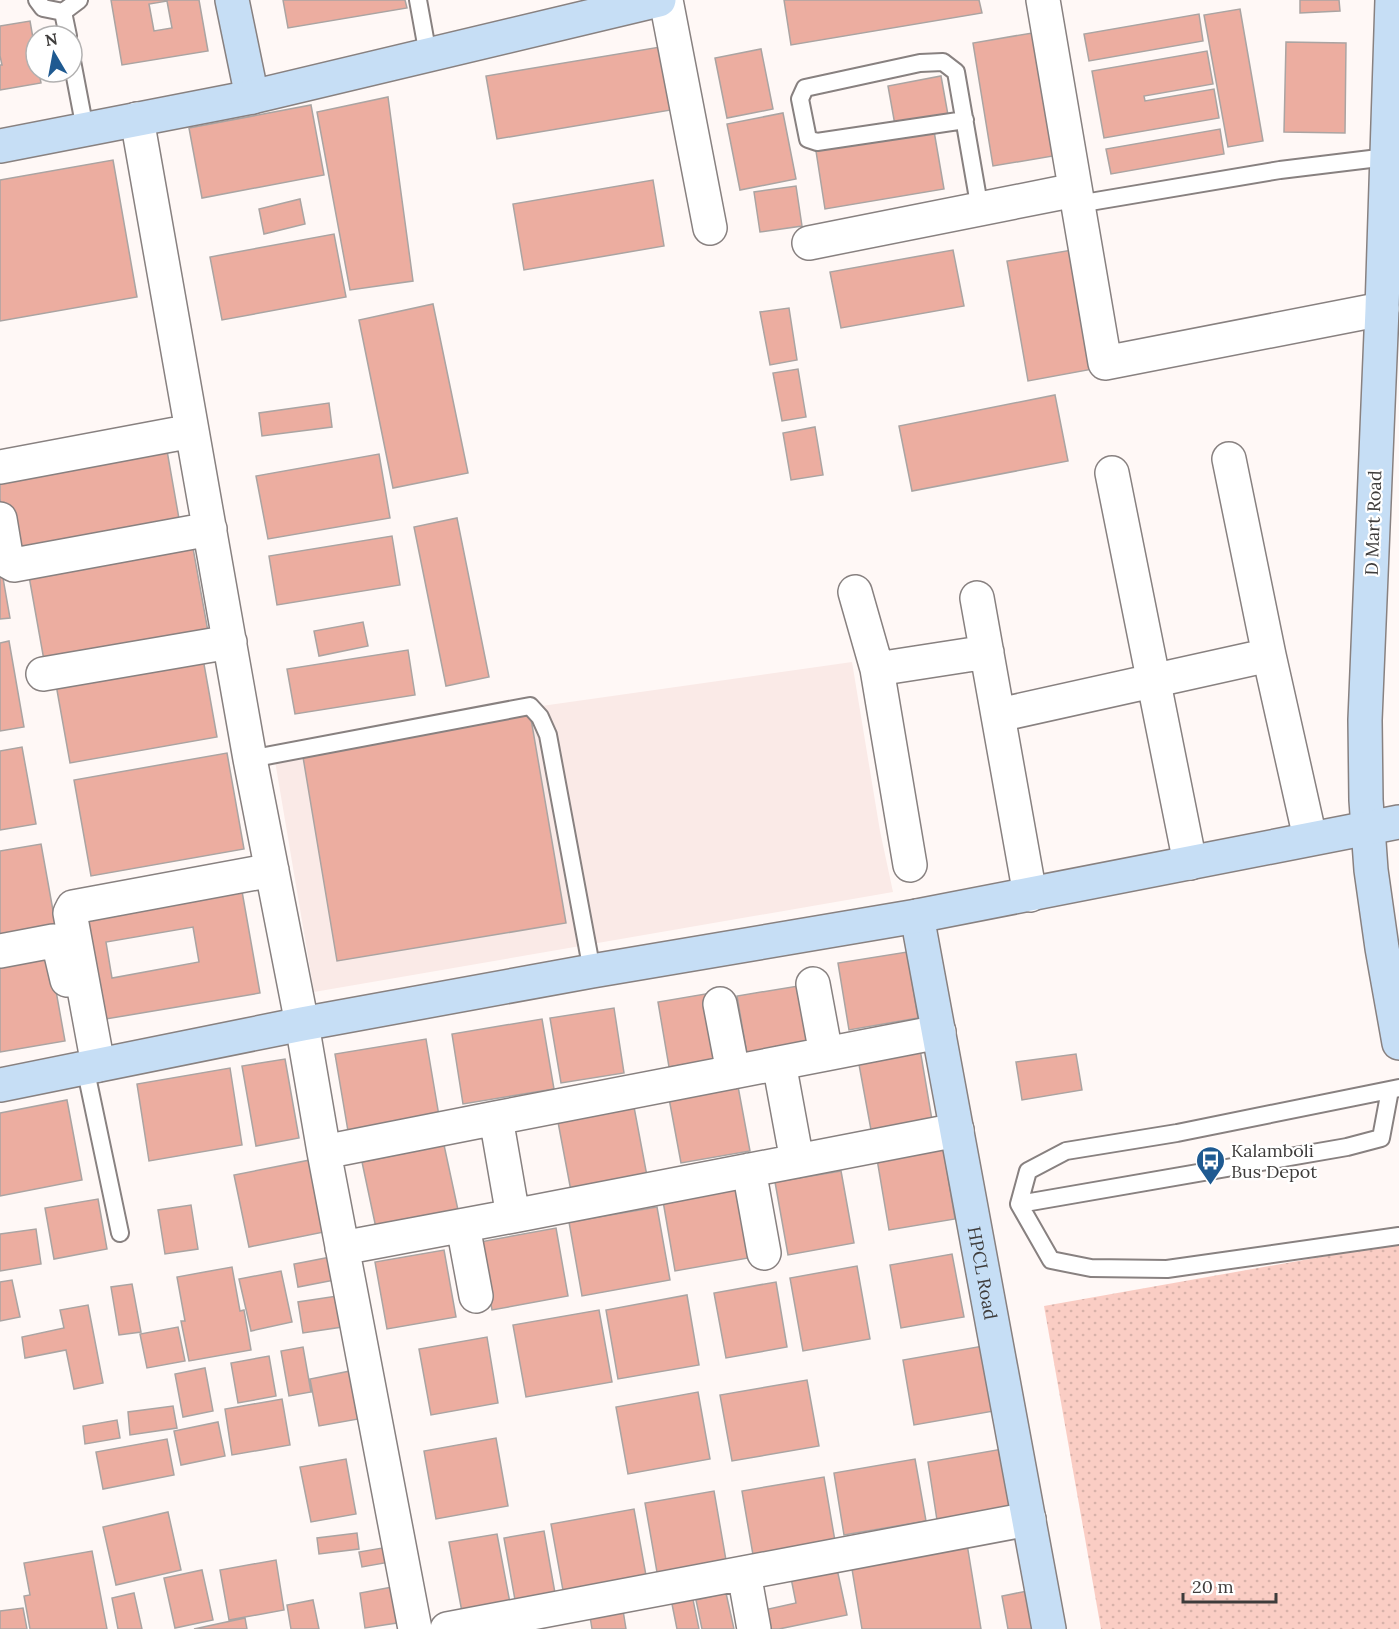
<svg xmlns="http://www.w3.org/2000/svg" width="1399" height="1629" viewBox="0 0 1399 1629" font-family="Lora,serif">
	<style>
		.built { fill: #faeae7 }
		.park { fill: url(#park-dots) }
		.building { fill: #ecada0; stroke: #aaa4a2; stroke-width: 1.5; fill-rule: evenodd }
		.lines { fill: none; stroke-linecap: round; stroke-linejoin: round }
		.lane-casing { stroke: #888180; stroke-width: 20 }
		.street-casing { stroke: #888180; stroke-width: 36 }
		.secondary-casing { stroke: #888180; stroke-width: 36 }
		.lane { stroke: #fff; stroke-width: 16 }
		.street { stroke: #fff; stroke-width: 33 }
		.secondary { stroke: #c6def5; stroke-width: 33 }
		.labels { text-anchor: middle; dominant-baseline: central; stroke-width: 4.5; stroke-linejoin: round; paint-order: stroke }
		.street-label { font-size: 18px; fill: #3e3c3b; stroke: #fff }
		.poi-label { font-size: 18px; fill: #3e3c3b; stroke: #fff; text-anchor: start }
	</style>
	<defs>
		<pattern id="park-dots" width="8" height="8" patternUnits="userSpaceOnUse" patternTransform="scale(1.5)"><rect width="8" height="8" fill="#facdc4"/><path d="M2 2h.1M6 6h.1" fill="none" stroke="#d7b1a9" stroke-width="1.8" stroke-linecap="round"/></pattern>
	</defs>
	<rect width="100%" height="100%" fill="#fff8f6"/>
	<path class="built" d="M852,662L880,831L893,892L314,992L274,755L506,711Z"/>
	<path class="park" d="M1399,1243V1629H1101L1044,1306Z"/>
	<path class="building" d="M111,0H199L208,51L122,65ZM167,1L172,28L154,31L149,4Z
		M283,0H405L407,8L288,28Z
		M784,0H979L982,13L791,45Z
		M1300,0H1339L1340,11L1300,13Z
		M1240,9L1263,141L1228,147L1204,15Z
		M1199,14L1203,41L1089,61L1084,34Z
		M30,21L36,55V72H39L41,83L0,90V65H2L0,56V26Z
		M1038,32L1059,155L993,166L973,43Z
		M1286,42L1346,43L1345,133L1284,132Z
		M660,47L671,110L497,139L486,76Z
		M761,49L773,109L727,118L715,58Z
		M1207,51L1213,84L1144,96L1145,101L1214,89L1219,118L1104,138L1092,71Z
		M941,76L948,115L895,125L888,86Z
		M388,97L413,281L350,290L317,112Z
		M311,105L324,175L202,198L189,128Z
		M783,113L796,179L740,190L727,124Z
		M1220,129L1224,154L1111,174L1106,149Z
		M934,131L944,189L825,209L816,151Z
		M113,160L137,297L0,321V180Z
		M653,180L664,246L524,270L513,204Z
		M796,186L802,226L760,232L754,192Z
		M300,199L305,224L264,234L259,209Z
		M334,234L346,297L222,320L210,257Z
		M953,250L964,306L841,328L830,272Z
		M1072,250L1093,369L1028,381L1007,261Z
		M433,304L468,473L393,488L359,320Z
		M789,308L797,360L770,365L760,312Z
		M798,369L806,417L782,421L773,373Z
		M1055,395L1068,461L912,491L899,426Z
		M329,403L332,427L262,436L259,413Z
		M815,427L823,475L791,480L783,433Z
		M166,445L181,530L12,562L0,499V474Z
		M379,454L390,518L268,539L256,476Z
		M457,518L489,677L446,686L414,527Z
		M392,536L400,585L277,605L269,556Z
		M191,537L209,637L45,666L27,565Z
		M0,561L10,618L0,619Z
		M363,622L368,646L319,656L314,631Z
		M9,641L24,727L0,731V643Z
		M408,650L415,695L295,714L287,669Z
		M202,653L217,737L70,763L55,679Z
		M530,713L566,923L337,961L302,751Z
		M22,747L36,824L0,830V751Z
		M227,753L244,849L91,876L74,780Z
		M41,844L56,927L0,937V851Z
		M240,880L260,993L94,1021L76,910ZM193,927L199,962L112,978L106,942Z
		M49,952L65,1041L0,1052V960Z
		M907,952L918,1018L849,1030L838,963Z
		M798,986L809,1050L748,1060L737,996Z
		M711,993L722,1058L669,1067L658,1002Z
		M614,1008L624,1073L561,1083L550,1018Z
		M542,1019L554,1089L463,1104L452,1034Z
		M426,1039L440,1122L349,1137L335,1054Z
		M920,1049L932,1120L871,1130L858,1059Z
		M1076,1054L1082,1090L1022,1100L1016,1062Z
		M285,1059L299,1138L256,1146L242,1066Z
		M230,1068L242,1145L149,1161L137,1084Z
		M737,1081L750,1151L681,1163L668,1093Z
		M67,1100L82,1180L0,1196V1113Z
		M634,1107L647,1176L571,1191L558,1122Z
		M444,1145L458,1210L376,1228L362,1162Z
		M943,1147L955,1219L889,1230L877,1159Z
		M315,1159L329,1231L249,1247L234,1175Z
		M841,1171L854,1243L788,1255L775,1182Z
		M742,1187L754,1257L675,1271L663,1201Z
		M98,1199L107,1249L54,1259L45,1208Z
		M191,1205L198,1249L165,1254L158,1210Z
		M657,1207L670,1280L582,1296L569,1222Z
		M556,1228L568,1296L492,1310L480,1242Z
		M36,1229L41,1264L0,1271V1234Z
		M444,1250L456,1317L387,1329L375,1262Z
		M952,1254L964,1317L901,1328L890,1265Z
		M336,1256L340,1279L298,1287L294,1264Z
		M857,1266L870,1339L803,1351L790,1278Z
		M232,1267L240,1311L244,1310L251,1350L189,1361L181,1321H185L177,1277Z
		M281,1271L292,1322L251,1331L239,1279Z
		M12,1280L20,1317L0,1321V1282Z
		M776,1282L787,1347L726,1358L714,1293Z
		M132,1284L141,1332L119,1335L111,1287Z
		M687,1295L699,1365L618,1379L606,1310Z
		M337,1296L342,1327L303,1333L298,1302Z
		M88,1305L103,1383L74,1389L66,1350L25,1358L22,1337L64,1328L60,1310Z
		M599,1310L612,1382L526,1397L513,1325Z
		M178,1327L185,1361L147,1368L140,1334Z
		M487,1337L498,1403L431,1415L419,1349Z
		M983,1346L994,1411L914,1425L903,1360Z
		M303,1347L311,1392L289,1396L281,1351Z
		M269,1356L276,1396L238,1403L231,1363Z
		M205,1368L213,1411L183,1417L175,1374Z
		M355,1370L364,1418L319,1426L310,1379Z
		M807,1380L819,1446L732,1461L720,1395Z
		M698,1392L710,1459L628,1474L616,1407Z
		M282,1399L290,1445L232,1455L225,1409Z
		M173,1406L177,1428L130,1435L128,1412Z
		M117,1420L120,1438L85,1444L83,1426Z
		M218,1422L225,1456L181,1465L174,1431Z
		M496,1438L508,1506L436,1519L424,1451Z
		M167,1439L174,1475L103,1489L96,1452Z
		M1008,1448L1018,1507L937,1520L928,1462Z
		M346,1459L356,1514L311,1522L300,1467Z
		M915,1459L926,1521L844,1535L834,1473Z
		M824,1477L835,1541L753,1555L742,1491Z
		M714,1491L727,1566L658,1578L645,1503Z
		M634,1509L647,1581L564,1596L551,1524Z
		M168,1512L181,1570L116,1585L103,1527Z
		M544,1531L555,1593L515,1600L504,1538Z
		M357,1533L359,1549L319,1554L317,1538Z
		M497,1534L510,1603L462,1612L449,1542Z
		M967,1544L981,1629H862L851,1563Z
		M388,1547L390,1562L362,1567L359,1552Z
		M92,1551L107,1629H30L24,1596L30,1595L24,1563Z
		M276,1560L284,1610L229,1620L220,1570Z
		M837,1569L847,1615L779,1629H768L764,1610L796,1603L791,1578Z
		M202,1570L213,1620L175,1628L164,1578Z
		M398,1586L403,1622L365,1628L360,1593Z
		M1038,1589L1045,1629H1008L1002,1596Z
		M691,1590L699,1629H677L670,1594Z
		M134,1593L142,1629H118L112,1598Z
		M726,1593L734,1629H702L696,1600Z
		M313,1600L319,1629H291L287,1605Z
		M622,1604L626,1629H592L589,1610Z
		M23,1608L27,1629H0V1611Z
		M245,1618L247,1629H194Z"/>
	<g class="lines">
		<defs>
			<path id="lane" d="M37,0L43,8L63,12L79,0
				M418,0L428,55
				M63,12L68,36
				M72,61L85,129
				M965,120L817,142L808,139L800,99L805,88L920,63L943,62L956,72L980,210
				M1078,204L1280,170L1387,157
				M250,759L530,706L540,717L548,735L592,971
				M85,1067L120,1233
				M1390,1090L1381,1138L1347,1147L1019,1204L1051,1260L1091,1268L1167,1269L1399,1236
				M1019,1204L1028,1171L1066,1151L1177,1133L1399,1088"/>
			<path id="street" d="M666,0L710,228
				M1043,0L1105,363L1382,309
				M137,119L250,759L302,1024L324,1152L415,1629
				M809,243L1075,190
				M1229,459L1269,655L1310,838
				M0,467L192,431
				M1112,473L1190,863
				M0,519L7,561L14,565L210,529
				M855,592L877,669L987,652
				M977,598L1030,895
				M877,669L910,865
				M43,674L230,642
				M999,715L1269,655
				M0,951L53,941L59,946L67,980
				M813,984L826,1054
				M720,1004L733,1072
				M779,1063L797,1161
				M98,1065L70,913L73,907L272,870
				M324,1152L496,1118
				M749,1170L764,1253
				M513,1216L496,1118L939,1032
				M463,1226L476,1296
				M342,1248L513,1216L957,1130
				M744,1573L754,1629
				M447,1629L1029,1519"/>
			<g id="secondary">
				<path d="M232,0L252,97"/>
				<path d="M1392,0L1382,309L1365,720L1366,800L1371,870L1382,948L1399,1043"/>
				<path d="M0,146L252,97L659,0"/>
				<path id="s1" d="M917,916L1049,1629"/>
				<path d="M0,1085L302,1024L592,971L917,916L1399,822"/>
			</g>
		</defs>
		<use href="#lane" class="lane-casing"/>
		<use href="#street" class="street-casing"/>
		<use href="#secondary" class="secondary-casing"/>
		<use href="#lane" class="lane"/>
		<use href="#street" class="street"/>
		<use href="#secondary" class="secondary"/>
	</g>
	<defs>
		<symbol id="bus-pin" viewBox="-11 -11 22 30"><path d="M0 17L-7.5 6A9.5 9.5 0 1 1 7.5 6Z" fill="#1f5a91" stroke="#fff"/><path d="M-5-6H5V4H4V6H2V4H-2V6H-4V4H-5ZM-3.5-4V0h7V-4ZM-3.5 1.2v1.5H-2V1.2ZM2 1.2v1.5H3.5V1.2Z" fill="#fff"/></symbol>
	</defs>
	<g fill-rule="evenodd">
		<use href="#bus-pin" x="1194" y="1144" width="33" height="45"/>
	</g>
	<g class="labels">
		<g class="street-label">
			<text transform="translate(1373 523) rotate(-88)">D Mart Road</text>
			<text stroke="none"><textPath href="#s1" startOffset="363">HPCL Road</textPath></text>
		</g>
		<g class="poi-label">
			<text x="1231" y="1150">Kalamboli<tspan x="1231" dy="21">Bus Depot</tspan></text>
		</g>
	</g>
	<g transform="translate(54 54) rotate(350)"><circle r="28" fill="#ffffff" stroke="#b2b1b1" stroke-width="1.5"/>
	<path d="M0-4.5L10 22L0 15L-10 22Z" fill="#1f5a91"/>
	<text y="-9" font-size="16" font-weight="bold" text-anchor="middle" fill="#3e3c3b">N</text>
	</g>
	<path d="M1183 1593v9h93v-9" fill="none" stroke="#3e3c3b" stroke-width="3"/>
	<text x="1192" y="1593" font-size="18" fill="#3e3c3b" stroke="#ffffff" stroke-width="4.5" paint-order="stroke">20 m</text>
</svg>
